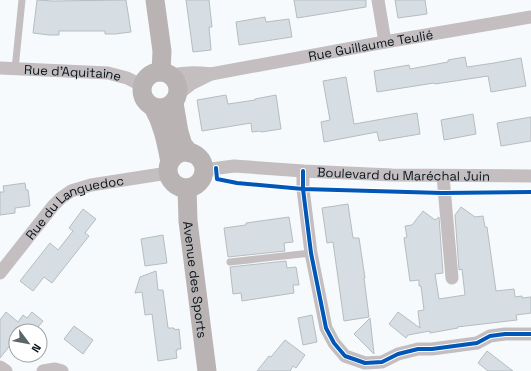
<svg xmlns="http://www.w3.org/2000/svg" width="531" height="371" viewBox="0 0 531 371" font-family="'Space Grotesk',sans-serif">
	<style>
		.building { fill: #d6dee3; stroke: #b5bdc1 }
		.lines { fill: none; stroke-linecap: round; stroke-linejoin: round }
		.service { stroke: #c4bec0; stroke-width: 7 }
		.minor { stroke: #c4bec0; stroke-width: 13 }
		.secondary { stroke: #b9b3b4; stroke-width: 19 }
		.cycleway-casing { stroke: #fff; stroke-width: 6 }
		.cycleway { stroke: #0057b8; stroke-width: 4 }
		.labels { text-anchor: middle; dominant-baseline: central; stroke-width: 3.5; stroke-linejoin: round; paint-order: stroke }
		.street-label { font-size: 13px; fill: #08161d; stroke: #fff }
	</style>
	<rect width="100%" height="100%" fill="#f6fafc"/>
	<path class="building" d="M37,0L53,1L126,0L131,32L115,34H105V31H59V35H49L33,33Z
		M186,0H209L212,27H209L211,50L193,52Z
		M294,0H366V7L297,18Z
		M395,0H425L427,14L398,18Z
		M265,17L266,22L289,19L292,37L239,45L236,22Z
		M465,57L467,67L494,63L521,58L526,86L491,92L488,76L435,84L434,83L377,92L374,71L409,65L410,69L448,62V60Z
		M346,77L354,124L417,113L420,134L379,141L377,132L324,142L321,122L330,120L323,81Z
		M226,95L228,104L255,100V99L276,95L281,129L261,132L260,131L252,132L251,123L202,131L197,100Z
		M473,114L476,134L444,140L441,120Z
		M531,117V141L501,146L497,123Z
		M25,183L26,190H28L30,206L15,208V213L0,215V192H4L3,186Z
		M348,204L353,238H359L365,278H364L369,317L344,321L333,242L327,243L322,208Z
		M461,207L475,217L483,216L485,227H487L496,291L514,289L515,297L522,296V298L531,297V313L516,315L517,320L457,327L458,328L430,333V331L408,335L406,338L389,324L398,312L420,328L418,311L424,310L421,286H419V280L410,281L404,238L407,237L405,226L412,225L423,211L435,220L439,217L443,273L435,274L439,299L465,295L462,269L459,270L455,215Z
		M83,209L96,219L85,233L89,236L52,283L44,277L33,291L20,281L50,243L58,250L73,231L69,228Z
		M289,217L293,242L284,243L285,251L228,257L224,228L246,225V223Z
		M163,235L167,263L145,266L141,239Z
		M286,261L287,268L296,267L299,285H293L294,293L242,301L241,293L233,294L230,267Z
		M156,271L158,290H163L168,328H174L175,330L179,329L181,349H177V351H176L177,358L158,361L152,314L145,315L142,292L135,293L140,277Z
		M6,312L18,322L23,315L27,318L32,312L43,321L38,327L43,331H16V338L0,358V320Z
		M312,315L317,342L303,345L298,318Z
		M370,318L374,354L354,334Z
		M74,326L93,340L83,354L64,339Z
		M285,340L305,355L296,368L293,366L290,371H257L269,356L271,357Z
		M487,351L513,371H488L478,363Z"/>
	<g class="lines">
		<path class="service" d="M15,69L22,0
			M230,262L311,253"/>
		<g class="minor">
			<path d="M378,0L385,42"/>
			<path id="s1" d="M0,68L108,73L127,78L143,86"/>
			<path d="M171,75C184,72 197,72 211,74"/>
			<path id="s2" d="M178,94L191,84L211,74L385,42L531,17"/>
			<path id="s3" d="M204,170L234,166L303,171L392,175L531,176"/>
			<path d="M303,171V189L311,253L326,328L334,343L345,356L365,363L382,362L398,354L418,349H432L477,343L490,336L505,334H531"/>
			<path d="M443,176L452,278"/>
			<path id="s4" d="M0,273L53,206L61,198L71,191L91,185L168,173"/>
			<path d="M0,367L6,371"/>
			<path d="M43,371L55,369L62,371"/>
		</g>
		<g class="secondary">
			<path d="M155,0L162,51L161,72"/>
			<circle cx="160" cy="90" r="18"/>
			<path d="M174,103L179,132L183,145L190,153"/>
			<path d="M153,107C163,125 166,142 170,162"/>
			<circle cx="186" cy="170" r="18"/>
			<path id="s5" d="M187,188L188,221L207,371"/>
		</g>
		<defs>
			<path id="cycleway" d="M216,168L217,179L237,183L303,189L442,193L531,192
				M303,171V189L311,253L326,328L334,343L345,356L365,363L382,362L398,354L418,349H432L477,343L490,336L505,334H531"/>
		</defs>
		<use href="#cycleway" class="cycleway-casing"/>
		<use href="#cycleway" class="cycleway"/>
	</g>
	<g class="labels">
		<g class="street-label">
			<text stroke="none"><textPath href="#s2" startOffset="201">Rue Guillaume Teulié</textPath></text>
			<text stroke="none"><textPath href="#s1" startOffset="73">Rue d'Aquitaine</textPath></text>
			<text stroke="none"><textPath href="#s3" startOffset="200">Boulevard du Maréchal Juin</textPath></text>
			<text stroke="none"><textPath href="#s4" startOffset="104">Rue du Languedoc</textPath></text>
			<text stroke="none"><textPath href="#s5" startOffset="92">Avenue des Sports</textPath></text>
		</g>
	</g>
	<g transform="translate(28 343) rotate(122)"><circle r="19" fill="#ffffff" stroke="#9ca2a5"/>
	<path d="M0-3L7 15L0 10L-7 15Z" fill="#5b666b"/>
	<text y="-6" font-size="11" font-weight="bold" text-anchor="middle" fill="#08161d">N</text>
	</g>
</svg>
